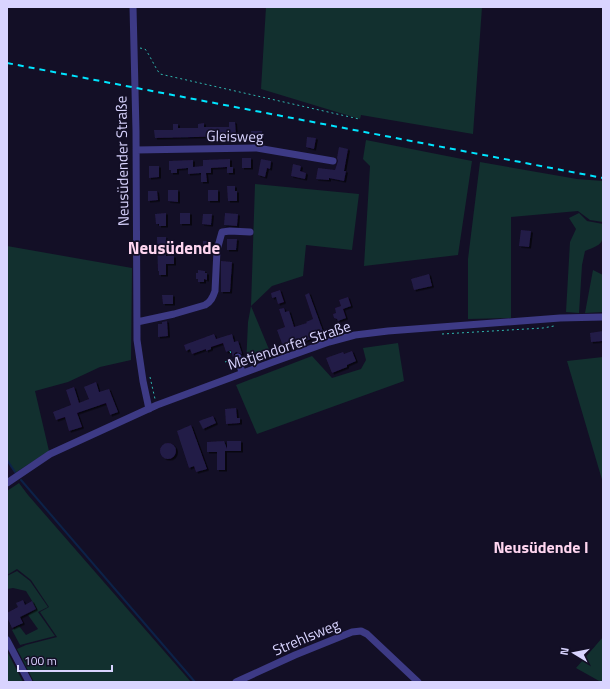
<svg xmlns="http://www.w3.org/2000/svg" width="610" height="689" viewBox="0 0 610 689" font-family="'Titillium Web',sans-serif">
	<style>
		.green { fill: #12302f }
		.lines { fill: none; stroke-linecap: round; stroke-linejoin: round }
		.stream { stroke: #0c2248; stroke-width: 2 }
		.building { fill: #241b47; filter: url(#shadow) }
		.path { stroke: #2fb8b0; stroke-width: 1; stroke-dasharray: 2 3; stroke-linecap: butt }
		.minor { stroke: #3d3a85; stroke-width: 7 }
		.rail { stroke: #00e5ff; stroke-width: 2; stroke-dasharray: 6 5; stroke-linecap: butt }
		.labels { text-anchor: middle; dominant-baseline: central; stroke-width: 3.5; stroke-linejoin: round; paint-order: stroke }
		.street-label { font-size: 15px; fill: #d9d4ff; stroke: #130f26 }
		.neighbourhood-label { font-size: 16px; font-weight: bold; fill: #ffd6f0; stroke: #130f26 }
		.quarter-label { font-size: 17px; font-weight: bold; fill: #ffd6f0; stroke: #130f26 }
	</style>
	<defs>
		<filter id="shadow"><feDropShadow dx="2" dy="1.5" stdDeviation="0" flood-color="#0009"/></filter>
	</defs>
	<rect width="100%" height="100%" fill="#130f26"/>
	<path class="green" d="M266,7H482L473,134L361,115L360,119L261,89Z
		M366,140L472,161L458,255L364,266L370,166L363,159Z
		M480,162L577,179L603,181V222L590,220L578,211L511,217V318L468,319V259Z
		M255,184L359,194L352,250L306,245L303,276L272,286L251,306L273,359L268,357L246,366L248,322L251,306Z
		M579,213L587,221L603,224C603,244 604,243 585,251L582,265L579,313L566,312L570,242L576,229L569,218Z
		M7,246L132,268L131,360L100,367L68,382L35,391L49,451L15,473L7,460Z
		M593,270L603,275V312L585,313Z
		M398,343L404,381L257,434L236,385L312,356L332,378L361,369L366,360L363,348Z
		M603,357V483L567,361Z
		M19,483L28,495L191,682H34L17,649L26,645L57,637L40,612L49,607L31,580L17,569L7,575V491Z
		M17,571L30,581L48,607L38,612L55,636L20,645L12,630L19,626L26,635L38,629L28,615L37,609L26,591L13,588L7,589V576Z
		M603,637V682H601L576,668Z
		M7,651L23,682H7Z"/>
	<g class="lines">
		<path class="stream" d="M7,460L15,472
			M21,480L195,682"/>
	</g>
	<path class="building" d="M229,122H235L236,136L155,138L154,130H173V124H178V128H198V124L204,123V127H229Z
		M251,131H262V139H251Z
		M307,137L316,138L314,149L306,147Z
		M339,147L348,149L344,171H346L344,181L329,178V180L316,179L318,168L335,170L338,161L337,158Z
		M242,158H251V168H242Z
		M230,159V167H233V173H227V167L211,168V173H206L207,182H201V173L188,174V168L177,169V173H171V170H169V161L193,160V167L203,166V160Z
		M261,159L271,161L270,169L267,168L265,177L258,175Z
		M293,164L301,166L300,171L306,173L305,179L291,176Z
		M149,166H159V177L149,178Z
		M227,186H235V191H237V201H228Z
		M168,190H178V202L168,201Z
		M208,190H218V201H208Z
		M148,191H157L158,200L148,201Z
		M166,213V226H159V224H156L155,214Z
		M180,213H190V224H180Z
		M225,213L238,214L237,226L224,225Z
		M203,214H212L211,225L202,224Z
		M521,230L531,231L529,247L519,246Z
		M157,237H166V256H174V264H166V275H159V271H158Z
		M227,239H237L236,250H227Z
		M203,241H212V252L203,251Z
		M221,261L232,262L230,292H221Z
		M198,270L205,271V273H207V280L204,279V282H198V279H196V273H198Z
		M429,274L432,286L414,290L411,279Z
		M280,290L284,302L278,304L276,297L272,298L271,293Z
		M309,293L324,334L284,349L277,330L285,327L279,309L284,308L285,312L289,311L294,327L307,323L306,322L313,319L305,295Z
		M162,295H173V304H163Z
		M348,297L351,306L343,309L346,318L338,321L337,319L334,318L333,314L336,313L335,308L341,306L339,300Z
		M167,321L168,336L158,337V324H162V322Z
		M603,331V341L591,342L590,333Z
		M214,334L216,339L232,334L234,342L238,341L242,354L236,352L234,354L233,358L231,350L226,352L223,343L211,347V349L206,351V349L192,354L190,349L186,351L184,345Z
		M352,351L356,361L347,365V367L332,373L326,358L343,352L344,354Z
		M96,382L99,392L109,389L118,412L110,415L106,403L77,413L82,427L69,431L65,417L56,420L53,412L71,405L66,390L74,387L79,403L89,399L84,387Z
		M236,408L237,418H240V423L226,424L225,409Z
		M213,416L216,423L203,429L199,421Z
		M191,425L207,469L196,472L194,466L189,468L177,431Z
		M224,441L227,449V441H241V451H225V470H217V452H207V442Z
		M160 451a8 8 0 1 1 16 0a8 8 0 1 1-16 0Z
		M23,600L25,605L32,601L36,609L20,617L23,623L12,628L7,617V613L18,607L16,603Z"/>
	<g class="lines">
		<path class="path" d="M140,48L145,49C151,57 154,66 160,74L359,119
			M442,334L543,328L554,326
			M230,351L231,354
			M225,362L232,359
			M150,377L155,399"/>
		<path class="minor" d="M133,7L136,131L137,340L143,381L149,409
			M136,150L257,148L333,161
			M137,322L174,314L205,305C211,302 213,297 215,291L217,250L222,232L230,231L250,232
			M238,357L242,373
			M7,483L50,454L157,405L273,362L329,342L355,335L388,331L560,318L603,317
			M7,640L29,682
			M236,682L295,655L352,632L361,631L367,634L418,682"/>
		<path class="rail" d="M7,63L603,178"/>
	</g>
	<g class="labels">
		<g class="street-label">
			<text transform="translate(235 136) rotate(1)">Gleisweg</text>
			<text transform="translate(122 161) rotate(-91)">Neusüdender Straße</text>
			<text transform="translate(289 345) rotate(-18)">Metjendorfer Straße</text>
			<text transform="translate(306 637) rotate(-23)">Strehlsweg</text>
		</g>
		<g class="neighbourhood-label">
			<text x="541" y="547">Neusüdende I</text>
		</g>
		<g class="quarter-label">
			<text x="174" y="248">Neusüdende</text>
		</g>
	</g>
	<rect width="610" height="689" fill="none" stroke="#d9d4ff" stroke-width="16"/>
	<g transform="translate(574 653) rotate(280)" stroke="#130f26" stroke-width="3" paint-order="stroke">
	<path d="M0-3L7 15L0 10L-7 15Z" fill="#d9d4ff"/>
	<text y="-6" font-size="11" font-weight="bold" text-anchor="middle" fill="#d9d4ff">N</text>
	</g>
	<path d="M18 665v6h94v-6" fill="none" stroke="#d9d4ff" stroke-width="2"/>
	<text x="24" y="665" font-size="12" fill="#d9d4ff" stroke="#130f26" stroke-width="3" paint-order="stroke">100 m</text>
</svg>
